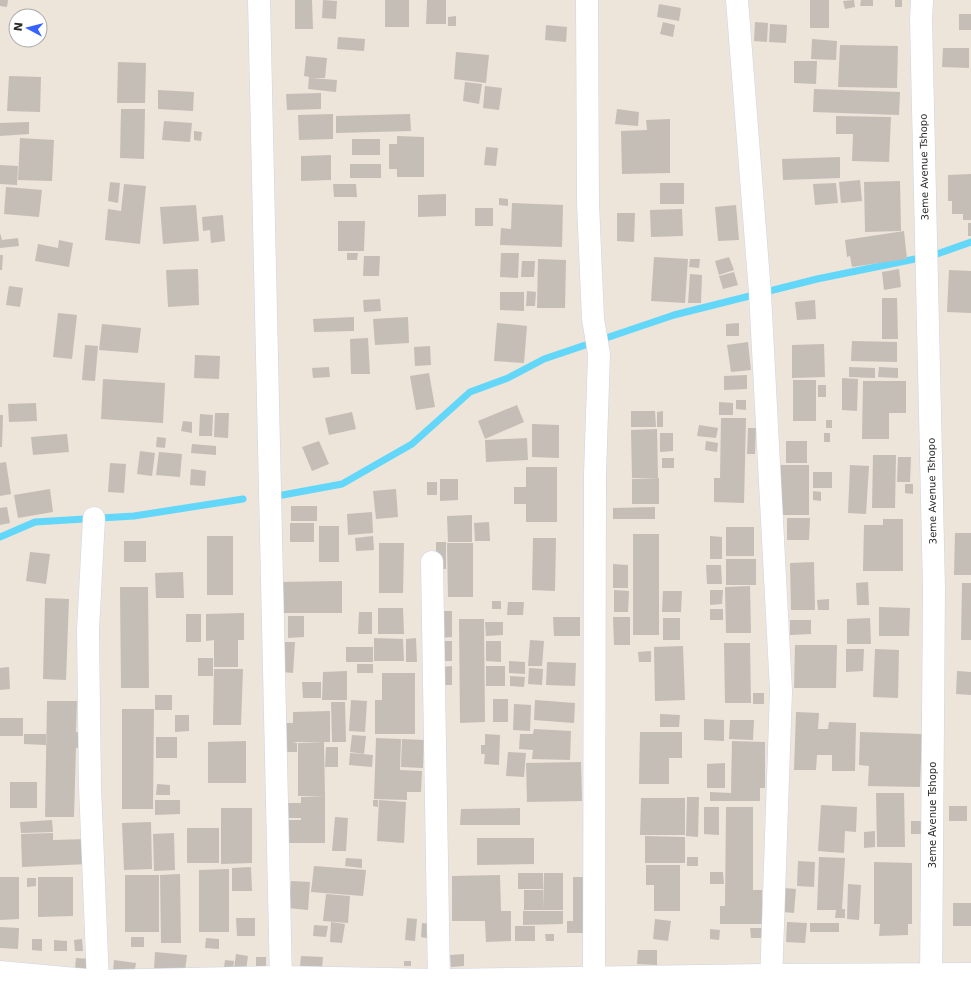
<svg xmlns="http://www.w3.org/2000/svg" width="971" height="982" viewBox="0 0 971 982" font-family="'DejaVu Sans',sans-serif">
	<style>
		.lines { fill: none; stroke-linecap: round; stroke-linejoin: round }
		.stream { stroke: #63d7f9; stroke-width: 7 }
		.building { fill: #c5beb7 }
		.minor-casing { stroke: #cfd4e4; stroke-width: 23 }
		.tertiary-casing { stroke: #cfd4e4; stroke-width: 23 }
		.minor { stroke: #fff; stroke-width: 22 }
		.tertiary { stroke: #fff; stroke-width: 22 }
		.labels { text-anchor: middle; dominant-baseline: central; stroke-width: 3.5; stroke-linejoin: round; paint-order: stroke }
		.street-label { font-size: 10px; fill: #2a2a2a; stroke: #fff }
	</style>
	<rect width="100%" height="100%" fill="#ede4da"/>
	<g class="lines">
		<path class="stream" d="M937,254L971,242
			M272,497L342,484L412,444L470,392L508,378L544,359L674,315L817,279L915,259
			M0,537L35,522L134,516L243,499"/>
	</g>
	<path class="building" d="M0,0H8L7,7L0,6Z
		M295,0H312L313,29H295Z
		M323,0L337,1L336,19L322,18Z
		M385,0H409V27H385Z
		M427,0H446V24H426Z
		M810,0H829V28H810Z
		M854,0L855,7L845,9L843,1Z
		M861,0H873V6H860Z
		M895,0H902V7H895Z
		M659,4L681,8L679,21L657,17Z
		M959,14H971V30H959Z
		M456,16V26H448V17Z
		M663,22L675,25L673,37L660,34Z
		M755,22L768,23L767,42L754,41Z
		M770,24L787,25L786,43L769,42Z
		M546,25L567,27L566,42L545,40Z
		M338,37L365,39L364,51L337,49Z
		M812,39L837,41L836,60L811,59Z
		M840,45L898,46L897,88L838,87Z
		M943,48H969V68L942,67Z
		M456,52L489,55L486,83L454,79Z
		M306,56L327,58L325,78H311L337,80L336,92L308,89L309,77L304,76Z
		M794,61H817L816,84L794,83Z
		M118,62L146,63L145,103H117Z
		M9,76L41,77L40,112L7,111Z
		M465,82L482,84L479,104L463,101Z
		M485,86L502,88L499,110L483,108Z
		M814,89L900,92L899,115L813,112Z
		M158,90L194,92L193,111L158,109Z
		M321,93V109L287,110L286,94Z
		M121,109H145L144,159L120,158Z
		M617,109L639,112L638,126L615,124Z
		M333,114V139L299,140L298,115Z
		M410,114L411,131L336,133V116Z
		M836,116L891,117L889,162L852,161L853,134H836Z
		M670,119V173L622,174L621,131L647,130L646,120Z
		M164,121L192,123L190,142L162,140Z
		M29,122V134L0,136V123Z
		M194,131L202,132L201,141L194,140Z
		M397,136L424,137V177H397V169H389V144H397Z
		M20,138L54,140L52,181L18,180Z
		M352,139H380V155H352Z
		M486,147L498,148L496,166L484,165Z
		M331,155V180L301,181V156Z
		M840,157V178L783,180L782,159Z
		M350,164H381V178H350Z
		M0,165L18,166L17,185L0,184Z
		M971,174V220H963V214H952V201H948V175Z
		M860,180L862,201L841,203L839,182Z
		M900,181L901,231L865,232L864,182Z
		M110,182L120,183L118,203L108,201Z
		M660,183H684V204H660Z
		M836,183L838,203L815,205L813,184Z
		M124,184L146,186L140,244L105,240L108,209L121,211Z
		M333,184H356L357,197H334Z
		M6,187L42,190L39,217L4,214Z
		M446,194V216L418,217V195Z
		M499,198L508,199V206L499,205Z
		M512,203L563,205L562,247L500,245L501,228L511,229Z
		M196,205L199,241L163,244L160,207Z
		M736,205L739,240L718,241L715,207Z
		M475,208H493V226H475Z
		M682,209L683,236L651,237L650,210Z
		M617,213H635L634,242L617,241Z
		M223,215L225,241L211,243L210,230L203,231L202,217Z
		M338,221H365L364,251H338Z
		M968,223H971V236H968Z
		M904,231L907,259L852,267L850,256L847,257L845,240Z
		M0,233L2,240L18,238L19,246L0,248Z
		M59,240L73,243L69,267L35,261L38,244L58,248Z
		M347,253H358L357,260H347Z
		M501,253H519L518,278L500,277Z
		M0,255H3L2,270H0Z
		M364,256H380L379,276H363Z
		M654,257L688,259L685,303L651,301Z
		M729,257L734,270L719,275L715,261Z
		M538,259L566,260L565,308H537Z
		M690,259H700L699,268L689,267Z
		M522,261H535L534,277H521Z
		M198,269L199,305L168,307L166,270Z
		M899,269L901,287L884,290L882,272Z
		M949,270L971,271V313L947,312Z
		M734,272L738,285L723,289L719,276Z
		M690,274L702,275L701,303H688Z
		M9,286L23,288L20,307L6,305Z
		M527,291L536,292L535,306H526Z
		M500,292H524V311L500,310Z
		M882,298H897L898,339H882Z
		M380,299L381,311L364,312L363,300Z
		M815,300L816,319L797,320L795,302Z
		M58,313L77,315L72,359L53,357Z
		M354,317V331L314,332L313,319Z
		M408,317L409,343L375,345L373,319Z
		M497,323L527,326L524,363L494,361Z
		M739,323V336H726V324Z
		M102,324L141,328L138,353L99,350Z
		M368,338L370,374H351L350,339Z
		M852,341L897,342V362L851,361Z
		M748,342L751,370L731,372L727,345Z
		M824,344L825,377L792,378V345Z
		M85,345L98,346L95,381L82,380Z
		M430,346L431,365L415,366L414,347Z
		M195,355L220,356L219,379L194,378Z
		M329,367L330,377L313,378L312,368Z
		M849,367L875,368V378L849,377Z
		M879,367L898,368V378L878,377Z
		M429,373L435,407L416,410L410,376Z
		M747,375V389L724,390V376Z
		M842,378L858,379L857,411L842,410Z
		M103,379L165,383L163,423L101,419Z
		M793,380H816V421H793Z
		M863,381H906V413H889V439H862Z
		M818,385H826V397H818Z
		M736,400H746V410L736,409Z
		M719,402L733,403V415H719Z
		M36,403L37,421L9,422L8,404Z
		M517,405L524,422L485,439L478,421Z
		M631,411H655L656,427H631Z
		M663,411V427H657V412Z
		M352,412L356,429L329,435L325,418Z
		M215,413H229L228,438L214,437Z
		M200,414L213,415L212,436H199Z
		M0,415H3L2,447H0Z
		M721,418H746L744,503L714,502V478H720Z
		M826,420H832V428H826Z
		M183,421L192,422V433L181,431Z
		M532,424L559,425V458L532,457Z
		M699,425L718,428L716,438L697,436Z
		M748,428H756L755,454H747Z
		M657,429L658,478H632L631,430Z
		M660,433H673V451L660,452Z
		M824,433H830V442H824Z
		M67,434L69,452L33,455L31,437Z
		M157,437L166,438L165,448L156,447Z
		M527,438L528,460L486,462L485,440Z
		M319,441L329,464L312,471L302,447Z
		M706,441L718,443L717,452L705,450Z
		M786,441H807V463H786Z
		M192,444L216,446V455L191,453Z
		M140,451L155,453L152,476L137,474Z
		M159,452L182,454L180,477L156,475Z
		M873,455H896L895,508H872Z
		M898,457H911L910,482H897Z
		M662,458H674V468H662Z
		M6,462L11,494L0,496V463Z
		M110,463L126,464L124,493L108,492Z
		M779,465H809V515H779Z
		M850,465L869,466L866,514L848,513Z
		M526,467H557V522H526V504H514V487H526Z
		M191,469L206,471L205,486L190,485Z
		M813,472H832V488H813Z
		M659,478V504H632V479Z
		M440,479H458V500L440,501Z
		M427,482H437V495H427Z
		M905,484H913V494L905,493Z
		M50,489L53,512L18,518L14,495Z
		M396,489L398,517L376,519L373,491Z
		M813,491L821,492V501L813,500Z
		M291,506H317V521H291Z
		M7,507L10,523L0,525V508Z
		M655,507V519H613V508Z
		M372,512L373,533L348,535L347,514Z
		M472,515V542H448L447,516Z
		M787,518H810L809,540H787Z
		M883,519H903V571H863L864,525H883Z
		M489,522L490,541H475L474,523Z
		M290,523H314V542H290Z
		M319,526H339V562H319Z
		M726,527H754V556H726Z
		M955,533H971V575H954Z
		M633,534H659V635H633Z
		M207,536H233V595H207Z
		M373,536L374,550L356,551L355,538Z
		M710,536L722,537V559H710Z
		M533,538H556L555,591L532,590Z
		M124,541H146V562H124Z
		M436,542H446V569H436Z
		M379,543H404L403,593H379Z
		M447,543H473V597H448Z
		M30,552L50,554L46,584L26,581Z
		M726,559H756V585H726Z
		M814,562L815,610H791L790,563Z
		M613,564L628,565V588H613Z
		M706,565H721L722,584H707Z
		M183,572L184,598H156L155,573Z
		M342,581V613H278L277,582Z
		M868,582L869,605H857L856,583Z
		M962,583H971V640H961Z
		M750,586L751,633H726L725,587Z
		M120,587H148L149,688H121Z
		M614,590L629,591L628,612H614Z
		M710,590H723L722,604L710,605Z
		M663,591H682L681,612H662Z
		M45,598L69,599L66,680L43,679Z
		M829,599V610H818L817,600Z
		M492,601H501V609H492Z
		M508,602H524L523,615H507Z
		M879,607L910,608L909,636H879Z
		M378,608H403L404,634H378Z
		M710,609H723V620H710Z
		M440,611H452V637L440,638Z
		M359,612H372V634H358Z
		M244,613V640H238V667H214V640L206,641V614Z
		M186,614H201V642H186Z
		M288,616H304V637L288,638Z
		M553,617H580V636H554Z
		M613,617H630V645H614Z
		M663,618H680V640H663Z
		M870,618L871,644H847V619Z
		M459,619H484L485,722L460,723Z
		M790,620H811V634L790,635Z
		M485,622H503V635L486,636Z
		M374,638L403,639L404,661H374Z
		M416,638L417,662H406V639Z
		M530,640L544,641L542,666H528Z
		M441,641H452V661H441Z
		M486,641H501V662L486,661Z
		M285,642H295L293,673L283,672Z
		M724,643H750L751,703H725Z
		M795,645H837L836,688H794Z
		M683,646L685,700L655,701L654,647Z
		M346,647H373V662H346Z
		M846,649H864L863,671L846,672Z
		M875,649L899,650L898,698L873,697Z
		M651,651V662H639L638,652Z
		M198,658H213V676H198Z
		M509,661L525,662V674L509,673Z
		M547,662L576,663L575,686L546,685Z
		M357,664H373V673H357Z
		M452,666V685H442V667Z
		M486,666H505V686H486Z
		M9,667L10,689L0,690V668Z
		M529,668L543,669L542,685L528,684Z
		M214,669H243L241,725H213Z
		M347,671V700H322L323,672Z
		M957,671L971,672V695L956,694Z
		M382,673H415V734H375V700H382Z
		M510,676L525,677L524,687L510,686Z
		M302,682H321V698H303Z
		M753,693H764V704H753Z
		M155,695H172V710H155Z
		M493,699H508V722H493Z
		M351,700L367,701L365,732L349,731Z
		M535,700L575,703L574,723L534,720Z
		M47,701H77L76,732H88V749L76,748L74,817H45Z
		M331,702H345L346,742H332Z
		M514,704L531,705L530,731L513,730Z
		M122,709H154L153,809H122Z
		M330,711V742H293L297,743V752H287V742H282V723H293V712Z
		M796,712L819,713L818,729H828L829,722L856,723L855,771H832V755H817L816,770H794Z
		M660,714L680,715L679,727H660Z
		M175,715H189V731L175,732Z
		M0,718H23V736H0Z
		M704,719L724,720V741L704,740Z
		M730,720H754L753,740L729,739Z
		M534,729L571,731L570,760L532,759L533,750L519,749L520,734H533Z
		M640,732H682V758H669V784H639Z
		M860,732L922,734L920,787L868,786L869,766L859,765Z
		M24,734H46V745L24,744Z
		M485,734L500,735L499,765L484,764L485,754H481V745H485Z
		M352,735L366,736L364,754L350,752Z
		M156,737H177V758H156Z
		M376,738L401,739L400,770L422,771L421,792H407V800L374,799Z
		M402,739L424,740L423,768L401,767Z
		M246,741V783H208V742Z
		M732,741L765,742V788H760V801H710V792L731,793Z
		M324,742L325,796H298V743Z
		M326,747H338V767H325Z
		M508,752L526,753L524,777L506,776Z
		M350,753L373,755L372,767L349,765Z
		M581,762L582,801L527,802L526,763Z
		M725,763V788H707V764Z
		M10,782H37V808H10Z
		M157,784L170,785V795H156Z
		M876,793H904L905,847H877Z
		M325,796V843H289V820H301V818H284V803H301V797Z
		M687,797H699L698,837L686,836Z
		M641,798H685V835H640Z
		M155,800H180V814L155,815Z
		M373,800H378V807L373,806Z
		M379,800L406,802L404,843L377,841Z
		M821,805L857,807L856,832L845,831L844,853L818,851Z
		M949,806H967V821H949Z
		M704,807H719V835L704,834Z
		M726,807H753V890H762V924H720V906H725Z
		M221,808H252V863L221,864Z
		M520,808V825H460L461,809Z
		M335,817L348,818L346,851H332Z
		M52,820L53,832L21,833L20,822Z
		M911,821H923V834H911Z
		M151,822L152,869L124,870L122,823Z
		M187,828H219V863H187Z
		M875,831V847L864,848V832Z
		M53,833V840L88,839L89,864L22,867L21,834Z
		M174,833L175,870L154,871L153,834Z
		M645,836L685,837V863H645Z
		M477,838H534V864L477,865Z
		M687,857H698V866H687Z
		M819,857L845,858L842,909H845V918H835L836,910H817Z
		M346,858L362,859V868L345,866Z
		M798,861L815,862L814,887L797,886Z
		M874,862L912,863V924H908V935L879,936L880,924H874Z
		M646,865H680V911H654V885H646Z
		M314,866L366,870L363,896L311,892Z
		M251,867L252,891H232V868Z
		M229,869V932H199V870Z
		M710,872H723L724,884H710Z
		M518,873H543V889H518Z
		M544,873H563V910H543Z
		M180,874L181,943H161L160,875Z
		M125,875H159V932H125Z
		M500,875L501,911H511V941L486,942L485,921H452V876Z
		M0,877H19V919L0,920Z
		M38,877H73V916L38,917Z
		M573,877H592V933H567V921H573Z
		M27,878H36V886L27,887Z
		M291,881L310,882L308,910L288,908Z
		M848,884L861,885L859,920L847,919Z
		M784,888L796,889L794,913L783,912Z
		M524,890H543V910H524Z
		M326,894L350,896L348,923L323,921Z
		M953,903H971V926H953Z
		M523,911H563V924L523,925Z
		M236,918H255V936H237Z
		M407,918L417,919L415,941L405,940Z
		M655,919L671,921L668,941L653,939Z
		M331,922L345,924L342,943L330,942Z
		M787,922L807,923L805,943L786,942Z
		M422,923L433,924L432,939L421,937Z
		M810,923H839V932H810Z
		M314,925L328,926L326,937L313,936Z
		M515,926H535V941H515Z
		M0,927L19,928L18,949L0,948Z
		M750,928H767V938H751Z
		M710,929L720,930L719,940L710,939Z
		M545,934H554V941H546Z
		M131,937H144V947H131Z
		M206,938L219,939V949L205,948Z
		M32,939H42V951L32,950Z
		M82,939L83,951H75L74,940Z
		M54,940L67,941V951H54Z
		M638,950H657V965L637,964Z
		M155,952L187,955L185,971L154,969Z
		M236,954L248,956L246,970L234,969Z
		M464,954V966L451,967L450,955Z
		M301,956L323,957L322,968L300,966Z
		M256,957H266V969H256Z
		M76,958L90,959L89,969H75Z
		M114,960L136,963L134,975L113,972Z
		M225,960L234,961L233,969L224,968Z
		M404,961H411V966H404Z"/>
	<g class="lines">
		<defs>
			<path id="minor" d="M259,0L281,982
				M587,0L588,203L593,319L599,354L595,474L594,982
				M737,0L760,293L781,691L771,982
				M922,0L921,20L934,588L931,982
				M94,518L88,630L90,786L98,982
				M432,562L439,982"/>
			<path id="tertiary" d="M0,972L98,981L281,977L440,980L771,975L971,974"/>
		</defs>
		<use href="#minor" class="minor-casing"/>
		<use href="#tertiary" class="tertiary-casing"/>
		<use href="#minor" class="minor"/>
		<use href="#tertiary" class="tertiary"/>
	</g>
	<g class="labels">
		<g class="street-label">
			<text transform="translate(924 167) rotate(-91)">3eme Avenue Tshopo</text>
			<text transform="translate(932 491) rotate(-91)">3eme Avenue Tshopo</text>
			<text transform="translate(932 815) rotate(-90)">3eme Avenue Tshopo</text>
		</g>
	</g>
	<g transform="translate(28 28) rotate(277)"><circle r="19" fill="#ffffff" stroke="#aaaaaa"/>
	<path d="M0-3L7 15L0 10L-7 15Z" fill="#3562ff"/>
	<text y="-6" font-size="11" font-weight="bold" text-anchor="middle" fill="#2a2a2a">N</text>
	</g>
</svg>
